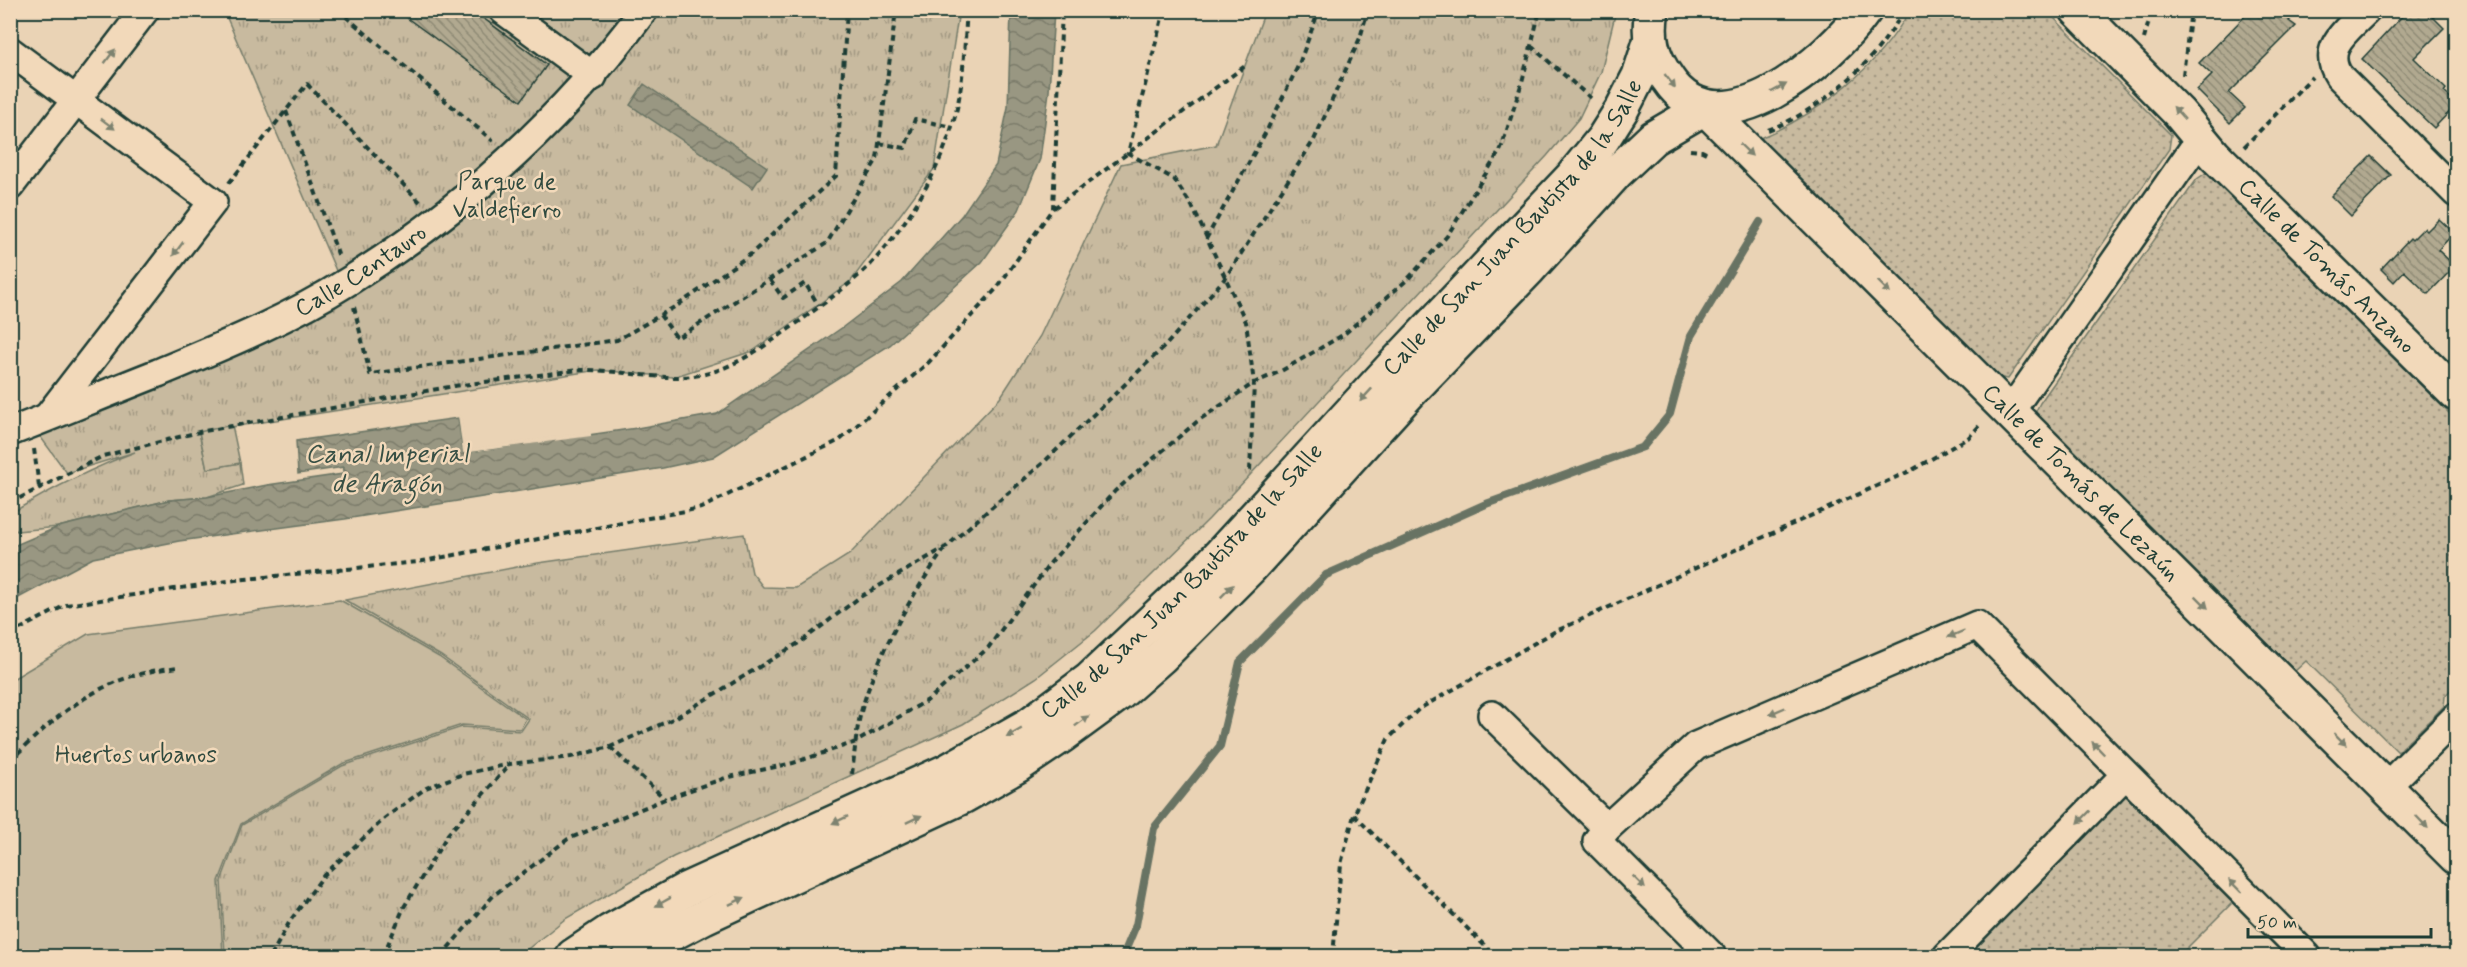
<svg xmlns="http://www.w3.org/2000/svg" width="2467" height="967" viewBox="0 0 2467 967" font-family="Mynerve,sans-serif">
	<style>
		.grass { fill: url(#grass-dots); stroke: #747c6a; stroke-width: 1.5 }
		.park { fill: url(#park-tufts); stroke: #747c6a; stroke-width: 1.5 }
		.garden { fill: #c8ba9f; stroke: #747c6a; stroke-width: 1.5 }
		.water { fill: url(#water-waves); stroke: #687363; stroke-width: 1.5 }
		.pier { fill: #ead3b5 }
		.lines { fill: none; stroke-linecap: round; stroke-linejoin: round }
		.stream { stroke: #687363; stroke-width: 8 }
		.building { fill: url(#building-back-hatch); stroke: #1f3d34; stroke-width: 1.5 }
		.minor-casing { stroke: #1f3d34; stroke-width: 32 }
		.tertiary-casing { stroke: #1f3d34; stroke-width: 38 }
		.secondary-casing { stroke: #1f3d34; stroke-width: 38 }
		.path { stroke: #1f3d34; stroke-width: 4; stroke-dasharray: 6 4.5; stroke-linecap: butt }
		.minor { stroke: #f2d9ba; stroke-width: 27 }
		.tertiary { stroke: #f2d9ba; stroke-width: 33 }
		.secondary { stroke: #f2d9ba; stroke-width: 33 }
		.oneway { fill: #7e8370 }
		.labels { text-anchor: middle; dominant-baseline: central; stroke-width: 5; stroke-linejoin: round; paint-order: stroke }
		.park-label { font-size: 24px; fill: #304a3f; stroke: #f2d9ba }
		.street-label { font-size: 24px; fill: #1f3d34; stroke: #f2d9ba }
		.water-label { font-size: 26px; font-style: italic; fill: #374f44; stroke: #f2d9ba }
	</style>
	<defs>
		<pattern id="grass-dots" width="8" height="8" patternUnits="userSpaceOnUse" patternTransform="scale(1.5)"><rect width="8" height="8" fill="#c8ba9f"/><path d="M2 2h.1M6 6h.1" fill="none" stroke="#a29882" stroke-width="1.8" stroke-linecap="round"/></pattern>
		<pattern id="park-tufts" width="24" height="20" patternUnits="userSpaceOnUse" patternTransform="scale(1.5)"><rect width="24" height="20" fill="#c8ba9f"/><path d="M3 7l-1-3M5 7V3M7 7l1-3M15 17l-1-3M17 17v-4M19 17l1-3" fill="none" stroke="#a29882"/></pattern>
		<pattern id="water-waves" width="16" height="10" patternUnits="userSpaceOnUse" patternTransform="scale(1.5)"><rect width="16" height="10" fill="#999782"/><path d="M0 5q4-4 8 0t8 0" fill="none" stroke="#7c7c6b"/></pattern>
		<pattern id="building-back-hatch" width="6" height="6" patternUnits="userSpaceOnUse" patternTransform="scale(1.5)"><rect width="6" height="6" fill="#b1a990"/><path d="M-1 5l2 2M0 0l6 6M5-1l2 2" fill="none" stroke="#8f8b76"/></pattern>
	</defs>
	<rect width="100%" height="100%" fill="#ead3b5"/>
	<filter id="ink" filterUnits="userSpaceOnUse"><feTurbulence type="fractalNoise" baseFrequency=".0167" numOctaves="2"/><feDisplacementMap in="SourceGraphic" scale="12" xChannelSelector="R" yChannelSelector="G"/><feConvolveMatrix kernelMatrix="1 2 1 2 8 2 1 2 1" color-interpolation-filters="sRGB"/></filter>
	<g filter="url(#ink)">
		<path class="grass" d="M1910,10L2047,11L2171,135L2169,149L2008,379L1997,377L1761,142L1762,137C1821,113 1878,67 1910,10Z
			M2206,173L2456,420V684L2445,696L2444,706L2398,752L2306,661L2294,672L2037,417L2036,411L2040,403L2197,179Z
			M2125,793L2234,901L2179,956H1964Z"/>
		<path class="park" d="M224,11H959L934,169L851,281L753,351L673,377L598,370L199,432L207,469L240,463L243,485L207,497L169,500L58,527L17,531L11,526L13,512C53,488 92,468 135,452L67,473L31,424L227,344L337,273Z
			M1265,11H1616L1601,72L1579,118L1547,156L1209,519L1095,631L1036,678L963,724L673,857L565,919L519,956H225L221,881L242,825L342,766L462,727L521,731L529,719L441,656L345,600L538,563L744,534L752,573L763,587L796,588L850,554L1000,398L1040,336L1121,164L1216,145Z"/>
		<path class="garden" d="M232,425L240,463L207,469L199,432Z
			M340,600L439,657L526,719L520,729L462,725L342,764L241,824L219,881L223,956H11V680L88,634Z"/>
		<path class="water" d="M1011,11H1054L1049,92L1040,159L1019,210L982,262L890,345L713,457L663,468L345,519L179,541L93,558L11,602V547L58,527L169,500L207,497L267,485L343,474L344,467L298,474L296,441L458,418L463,453L637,428L717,414L843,327L902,282L962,215L996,165L1008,107Z
			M644,84L767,167L753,188L630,105Z"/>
		<path class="pier" d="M458,415L461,418L465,450L591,432V436L463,453Z"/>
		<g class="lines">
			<path class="stream" d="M1123,956L1136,925L1154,828L1220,746L1240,662L1326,575L1486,504L1643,447L1670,414L1691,336L1760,222"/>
		</g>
		<path class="building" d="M396,10H472L547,65L521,101Z
			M2251,10H2299L2289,21L2296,26L2229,93L2245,108L2230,123L2197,90L2212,75L2199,63Z
			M2408,10H2426L2444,28L2414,58L2446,89L2444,92L2457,104L2434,128L2362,59Z
			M2371,156L2391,175L2351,216L2331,196Z
			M2439,219L2454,233L2438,250L2455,266L2428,294L2404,271L2394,282L2381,269L2410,238L2412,240L2424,228L2427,231Z"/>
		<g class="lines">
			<defs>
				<g id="minor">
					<path d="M503,10L593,76"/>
					<path d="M2367,10C2348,30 2320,47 2339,76L2456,193"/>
					<path d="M10,51L213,202L49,415"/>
					<path d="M10,186L145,10"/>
					<path d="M2010,412L2200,139"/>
					<path id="s1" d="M10,432C60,413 109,392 158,373C223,346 289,319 349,281C464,209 563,119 644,10"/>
					<path d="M1492,715L1607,828"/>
					<path d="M2387,786L2456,717"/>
					<path d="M1712,956L1597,841L1607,828L1696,746L1977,625L2307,956"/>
					<path d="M1947,956L2125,775"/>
				</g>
				<g id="tertiary">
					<path id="s2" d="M2077,10L2179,113L2214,155L2456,394"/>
					<path id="s3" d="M1705,108L2456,857"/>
				</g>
				<g id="secondary">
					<path d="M1652,10C1647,37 1652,57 1668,79C1719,156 1830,60 1865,10"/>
					<path id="s4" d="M573,956L609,932L687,889L947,771L1030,724L1089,680L1205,571L1393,366L1572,177L1603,139L1622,109L1639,76L1650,42"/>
					<path d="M629,956L704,917L964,796L1017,766L1063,735L1119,694L1161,657L1251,567L1412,390L1529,269L1617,172L1653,138L1704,108"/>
				</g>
			</defs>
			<use href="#minor" class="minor-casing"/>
			<use href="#tertiary" class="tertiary-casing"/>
			<use href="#secondary" class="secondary-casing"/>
			<path class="path" d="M338,10L493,141
				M1164,10L1128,153L1174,179L1192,206L1246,322L1254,383L1250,471
				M1231,10L1258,14
				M2144,39L2152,10
				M1531,46L1594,101
				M2183,75L2191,10
				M286,111L339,257
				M1768,130C1822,110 1876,62 1904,10
				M879,143L905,148L915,119L952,127
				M2244,147L2312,77
				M1690,150L1702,151L1708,154
				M229,183L307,84L420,202
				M1054,208L1245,66
				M1206,239L1267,130L1299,64L1319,10
				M770,280L783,298L805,283L819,306
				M354,307L370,374L617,340L678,305L751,254L836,176L847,10
				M660,315L677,338L827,243L877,159L896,10
				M34,449L39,487
				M10,503L103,456L199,432L454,386L578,370C620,369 664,383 705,374C739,366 772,341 800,321C824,303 850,285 871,264C906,226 939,173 953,123C964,88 964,47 967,10
				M10,634L66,605L235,580L418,562L701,508L840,440L929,362L997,288L1053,208L1062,10
				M610,747L665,799
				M10,761C46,725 86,689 136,675C150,671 164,669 178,667
				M852,774C855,751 856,727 863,705C880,650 910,597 944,550
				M1354,815L1495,956
				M271,956L290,921L324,875L385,818L426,788L463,774L510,764L571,757L610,747L675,718L802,641L860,597L946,547L1044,462L1166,345L1226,277L1314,140L1360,38L1368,10
				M383,956L404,907L448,834L510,764
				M441,956L494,895L568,839L665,799L725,778L793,763L856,742L928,700L988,648L1051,562L1115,491L1199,420L1254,383L1281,371L1343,335L1407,280L1447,236L1501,149L1522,82L1540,10
				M1333,956L1341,864L1354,815L1388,739L1419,709L1554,632L1912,470L1968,438L1982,423"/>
			<use href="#minor" class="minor"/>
			<use href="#tertiary" class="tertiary"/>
			<use href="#secondary" class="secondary"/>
		</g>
		<defs><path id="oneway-solid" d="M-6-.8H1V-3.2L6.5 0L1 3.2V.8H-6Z" transform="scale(1.5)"/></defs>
		<g class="oneway">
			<use href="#oneway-solid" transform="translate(110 56) rotate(-53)"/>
			<use href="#oneway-solid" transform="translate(1670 81) rotate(52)"/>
			<use href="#oneway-solid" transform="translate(1779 88) rotate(-28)"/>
			<use href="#oneway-solid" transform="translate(2179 113) rotate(-132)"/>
			<use href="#oneway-solid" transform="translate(108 124) rotate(37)"/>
			<use href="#oneway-solid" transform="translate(1746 150) rotate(44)"/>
			<use href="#oneway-solid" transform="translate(178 249) rotate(127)"/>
			<use href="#oneway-solid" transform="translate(1884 287) rotate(45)"/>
			<use href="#oneway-solid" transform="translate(1366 395) rotate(133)"/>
			<use href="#oneway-solid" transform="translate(1227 591) rotate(-45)"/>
			<use href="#oneway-solid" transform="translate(2202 602) rotate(45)"/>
			<use href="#oneway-solid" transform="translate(1956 634) rotate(157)"/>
			<use href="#oneway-solid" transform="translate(1777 711) rotate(157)"/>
			<use href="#oneway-solid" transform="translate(1082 721) rotate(-37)"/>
			<use href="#oneway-solid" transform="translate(1014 733) rotate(150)"/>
			<use href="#oneway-solid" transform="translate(2340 739) rotate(45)"/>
			<use href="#oneway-solid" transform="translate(2098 748) rotate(-134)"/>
			<use href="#oneway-solid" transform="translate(2084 817) rotate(135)"/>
			<use href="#oneway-solid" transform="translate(914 819) rotate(-25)"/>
			<use href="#oneway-solid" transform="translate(840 820) rotate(155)"/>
			<use href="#oneway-solid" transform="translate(2422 822) rotate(46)"/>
			<use href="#oneway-solid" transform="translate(1639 882) rotate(45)"/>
			<use href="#oneway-solid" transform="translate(2235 886) rotate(-135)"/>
			<use href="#oneway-solid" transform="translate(737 901) rotate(-25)"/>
			<use href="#oneway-solid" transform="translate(663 902) rotate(151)"/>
		</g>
	</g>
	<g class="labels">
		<g class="park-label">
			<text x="507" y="182">Parque de<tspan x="507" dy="28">Valdefierro</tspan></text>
			<text x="136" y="755">Huertos urbanos</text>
		</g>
		<g class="street-label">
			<text stroke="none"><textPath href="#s4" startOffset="1208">Calle de San Juan Bautista de la Salle</textPath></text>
			<text stroke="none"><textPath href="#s2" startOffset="358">Calle de Tomás Anzano</textPath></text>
			<text stroke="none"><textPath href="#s1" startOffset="387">Calle Centauro</textPath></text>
			<text stroke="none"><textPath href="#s3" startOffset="531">Calle de Tomás de Lezaún</textPath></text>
			<text stroke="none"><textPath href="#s4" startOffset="722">Calle de San Juan Bautista de la Salle</textPath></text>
		</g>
		<g class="water-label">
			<text x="387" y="455">Canal Imperial<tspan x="387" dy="30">de Aragón</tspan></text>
		</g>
	</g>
	<rect width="2467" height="967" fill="none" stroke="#f2d9ba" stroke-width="36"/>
	<rect x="18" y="18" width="2431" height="931" fill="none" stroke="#1f3d34" stroke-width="2" filter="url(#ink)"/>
	<path d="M2248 928v9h183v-9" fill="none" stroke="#1f3d34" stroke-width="3"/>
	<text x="2257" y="928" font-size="18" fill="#1f3d34" stroke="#f2d9ba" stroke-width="4.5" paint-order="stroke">50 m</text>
</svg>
